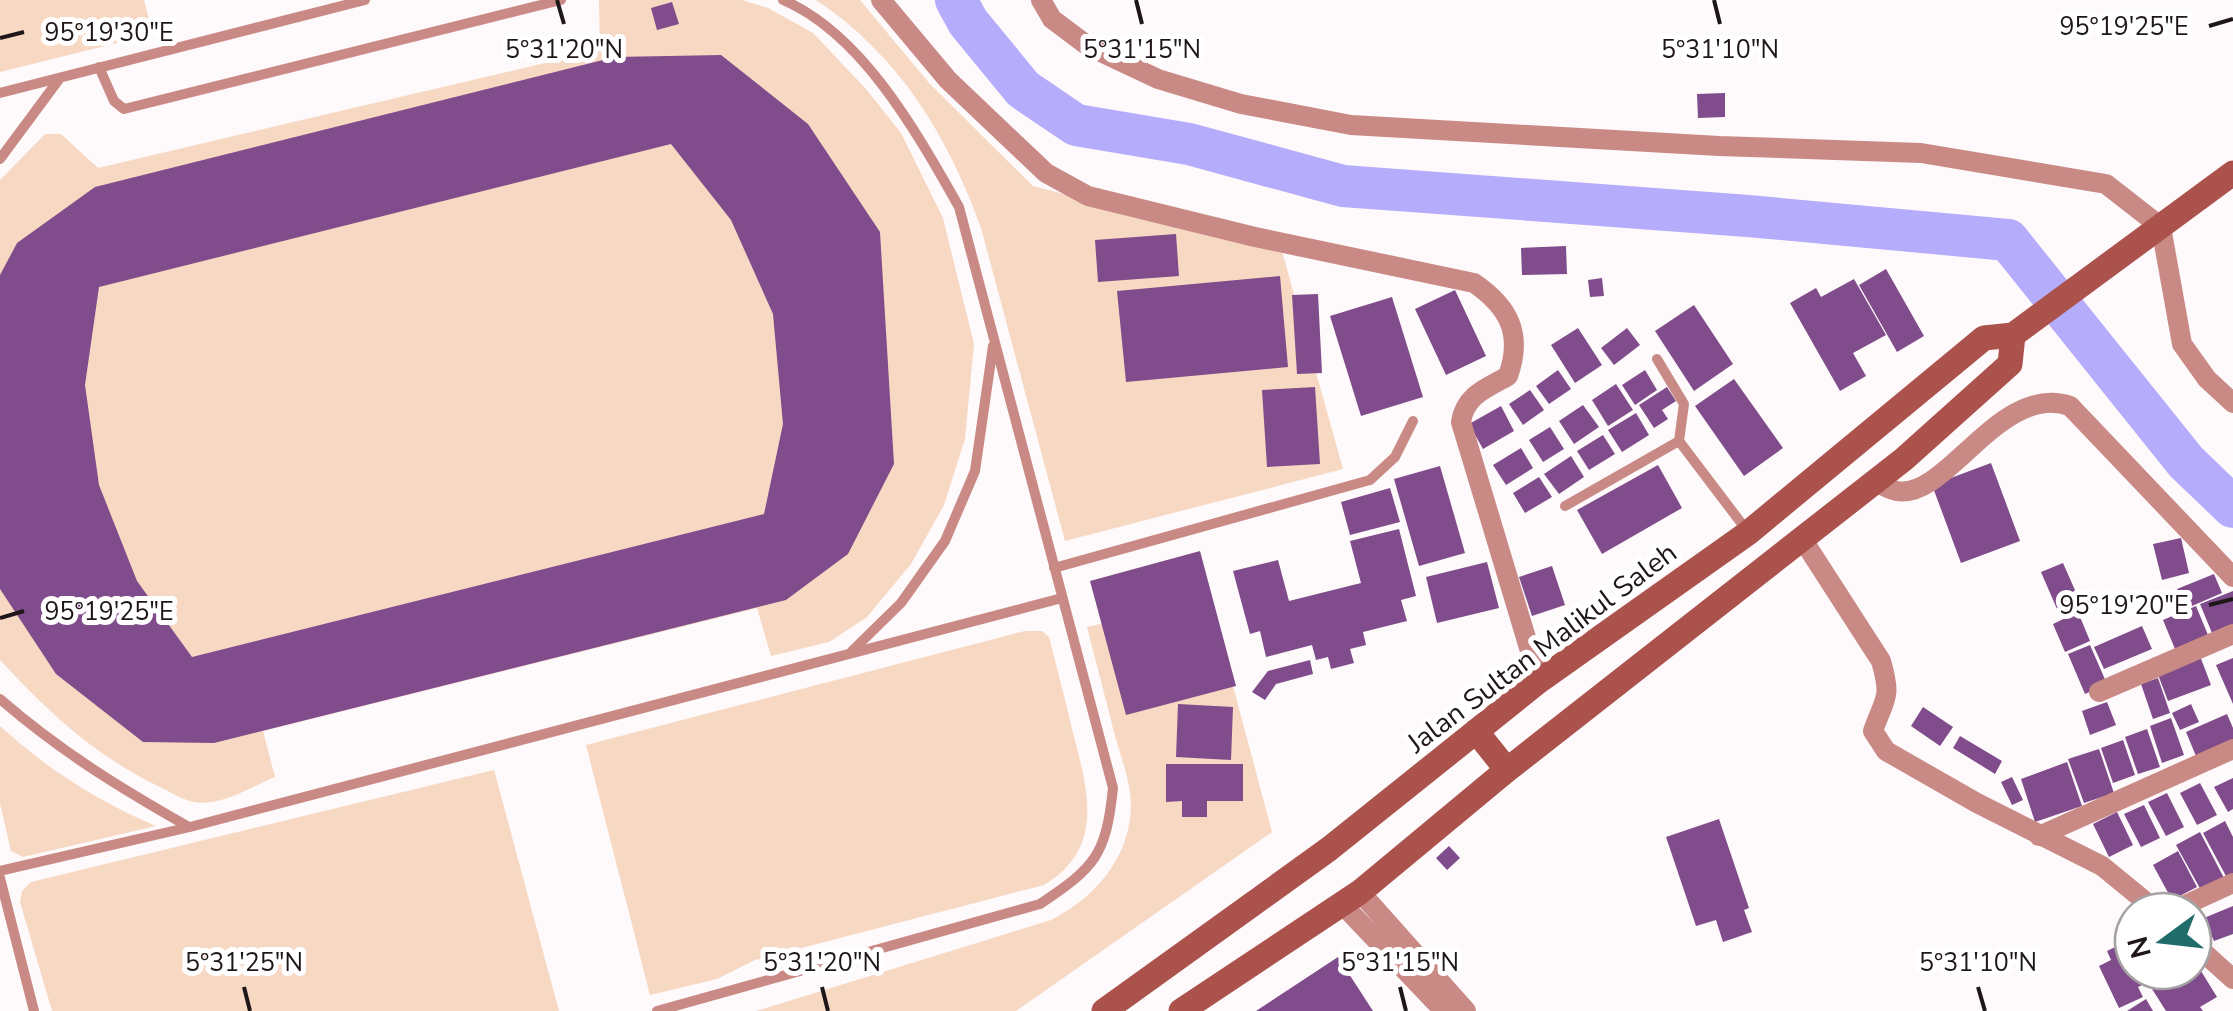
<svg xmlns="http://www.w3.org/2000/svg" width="2233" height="1011" viewBox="0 0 2233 1011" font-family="'Nunito Sans',sans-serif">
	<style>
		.green { fill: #f7d8c3 }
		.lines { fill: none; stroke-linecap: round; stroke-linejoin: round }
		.river { stroke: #b6acfc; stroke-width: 42 }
		.building { fill: #814c8b; fill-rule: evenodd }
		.service { stroke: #c98a85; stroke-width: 10 }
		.minor { stroke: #c98a85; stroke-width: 20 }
		.secondary { stroke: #ab524d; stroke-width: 25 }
		.ticks { fill: none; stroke: #1e1619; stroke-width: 4 }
		.labels { text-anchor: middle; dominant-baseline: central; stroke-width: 10; stroke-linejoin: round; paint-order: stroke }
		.street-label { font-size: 28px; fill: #1e1619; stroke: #fff }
		.ticks-label { font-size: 25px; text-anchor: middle; fill: #1e1619; stroke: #fff; stroke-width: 10; stroke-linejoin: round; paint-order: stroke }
	</style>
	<rect width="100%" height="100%" fill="#fef9fb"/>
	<path class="green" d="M0,0H144L153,34L0,72Z
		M599,0H742L768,8L813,33L866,89L901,133L943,218L974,344L965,439L944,505L911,564L867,617L829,642L771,656L757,608L263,731L275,777C251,787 221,807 194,802C182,800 169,791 158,786C95,756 47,711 0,660V180L45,134H61L98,168L600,50Z
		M816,0H860L930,84L1033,186L1282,251L1343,469L1065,541L981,228C948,136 899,55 816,0Z
		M1210,600L1272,832L1016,1011H756L1051,920C1099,896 1137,849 1130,792C1127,772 1119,751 1114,732C1105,697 1096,662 1087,627Z
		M1025,631H1042L1049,637C1057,668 1065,699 1072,729C1087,787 1107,847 1044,885L755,960L717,979L650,995L586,745Z
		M0,726C47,769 97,801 156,826L23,857L11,851L0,804Z
		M494,770L559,1011H52L20,902L22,891L31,882Z"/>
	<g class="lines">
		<path class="river" d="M956,0L968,22L1023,89L1076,125L1189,144L1343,186L1748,216L2008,240L2186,462L2233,507"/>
	</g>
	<path class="building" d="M672,2L679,24L657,30L651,8Z
		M721,55L808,124L880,232L894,464L848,554L786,600L214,743L143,742L56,674L0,589V275L17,243L95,187L615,57ZM671,144L731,220L773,314L783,424L764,514L192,657L137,581L99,485L85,385L99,287Z
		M1725,93V117L1698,118L1697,94Z
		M1176,234L1179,276L1098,282L1095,240Z
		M1566,246L1567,274L1522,275L1521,248Z
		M1886,269L1924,336L1897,352L1859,285Z
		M1280,276L1288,367L1126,382L1117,291Z
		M1602,278L1604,296L1590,297L1588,280Z
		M1854,279L1886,335L1853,353L1866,376L1840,391L1790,303L1816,288L1821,297Z
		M1455,290L1486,356L1446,375L1415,309Z
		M1318,294L1322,373L1297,374L1292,295Z
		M1392,297L1423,397L1361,416L1330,316Z
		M1694,305L1733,364L1694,391L1655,331Z
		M1578,328L1602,365L1575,383L1551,345Z
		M1627,328L1640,345L1614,365L1601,348Z
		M1558,370L1571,389L1549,404L1536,386Z
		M1645,370L1657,390L1635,405L1622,385Z
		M1734,379L1783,448L1744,476L1695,406Z
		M1616,384L1633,410L1608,426L1592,400Z
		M1315,387L1320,464L1267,467L1262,390Z
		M1667,387L1676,401L1662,410L1668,419L1654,428L1639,405Z
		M1530,390L1544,410L1523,425L1509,404Z
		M1583,405L1599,427L1574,444L1559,421Z
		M1501,406L1514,431L1483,449L1469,424Z
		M1636,413L1649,435L1622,452L1608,430Z
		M1550,427L1564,449L1543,462L1529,440Z
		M1603,435L1615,454L1589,470L1577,451Z
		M1521,448L1533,468L1506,485L1493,465Z
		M1571,456L1584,477L1559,494L1544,474Z
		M1991,463L2020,541L1961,563L1932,485Z
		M1658,465L1682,508L1602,554L1577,510Z
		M1440,466L1465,553L1419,566L1394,479Z
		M1539,477L1552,497L1525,513L1513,493Z
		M1390,488L1400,522L1350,535L1341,502Z
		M1399,529L1416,596L1401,600L1407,621L1363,632L1366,645L1350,649L1354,663L1331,669L1328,657L1316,660L1312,645L1266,657L1260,631L1250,634L1233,571L1278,560L1289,601L1361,583L1350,541Z
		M2181,538L2189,573L2162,580L2153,544Z
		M1200,551L1236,686L1126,715L1090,581Z
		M1487,562L1499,608L1437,623L1426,577Z
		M2063,563L2082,606L2060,616L2041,572Z
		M1552,566L1565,605L1532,616L1519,577Z
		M2214,574L2222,593L2185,609L2177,589Z
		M2233,591V624L2212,633L2200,604Z
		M2196,606L2208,635L2175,649L2163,620Z
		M2078,612L2090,641L2065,652L2053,624Z
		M2142,626L2152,649L2104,669L2094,647Z
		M2090,645L2107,684L2085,694L2068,654Z
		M2200,656L2211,685L2168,701L2157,672Z
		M2233,658V704L2216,665Z
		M1310,660L1313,674L1276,684L1265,700L1252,692L1268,671Z
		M2158,678L2170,713L2153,719L2141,684Z
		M2107,702L2116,725L2090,735L2082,711Z
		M1178,704L1233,707L1231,760L1176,757Z
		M2191,704L2199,722L2180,730L2172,713Z
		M1923,707L1953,727L1940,746L1911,726Z
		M2227,714L2233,728V740L2196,756L2186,732Z
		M2171,718L2184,755L2162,763L2150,726Z
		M2147,729L2160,767L2138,774L2125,737Z
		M1960,736L2002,761L1995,774L1953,748Z
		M2123,740L2135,775L2113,783L2101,748Z
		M2099,749L2114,793L2084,803L2068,759Z
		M2067,762L2082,806L2035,822L2021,779Z
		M1166,764H1243V801H1207V817H1182V801L1166,802Z
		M2012,777L2023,800L2012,805L2001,782Z
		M2233,778V809L2228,812L2214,787Z
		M2200,783L2217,815L2197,825L2180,793Z
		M2167,793L2184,827L2166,836L2148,802Z
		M2144,805L2160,838L2141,847L2124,814Z
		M2117,812L2133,845L2109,857L2093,824Z
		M1719,819L1749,908L1744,910L1752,932L1723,942L1716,920L1696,926L1666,837Z
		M2225,821L2233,837V875L2227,878L2203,833Z
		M2200,832L2225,880L2202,892L2176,845Z
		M1449,846L1460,858L1447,870L1436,858Z
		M2178,851L2197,887L2172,900L2153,865Z
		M2233,906V934L2214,941L2204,918Z
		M2133,938V971H2156L2159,977L2138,987L2143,997L2119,1008L2099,966L2111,960L2107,951Z
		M1338,957L1373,1011H1256Z
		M2193,958L2217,997L2200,1007L2203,1011H2166L2152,989L2181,971H2193Z
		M2146,999L2153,1011H2127Z"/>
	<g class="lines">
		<path class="service" d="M99,67L114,101L124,109L561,0
			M0,93L365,0
			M0,159L60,78
			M1657,359L1684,404L1679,441L1748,532
			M1565,506L1679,441
			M1054,568L1370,480L1395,457L1413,421
			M852,651L901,603L945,541L975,471L993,346
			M0,699C60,751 120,788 189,827
			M0,871L190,827L1062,598
			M0,878L34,1011
			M657,1011L1040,904C1095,867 1106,856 1113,788L959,207C918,135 863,34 783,0"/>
		<path class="minor" d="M881,0L948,80L1046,173L1088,196L1255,237L1474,283C1509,307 1523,334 1508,376C1487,388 1465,395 1461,422L1539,681
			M1041,0L1052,19L1088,46L1158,79L1241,104L1351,125L1719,146L1921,153L2106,184L2161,227L2182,344L2207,379L2233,403
			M1875,482C1882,485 1890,490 1897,491C1947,500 2000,382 2070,406L2233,577
			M1803,540L1881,661C1892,699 1885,697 1873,731L1886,751L1977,803L2102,866L2157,911
			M2099,692L2233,634
			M2039,836L2233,749
			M1360,892L1466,1011
			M1342,904L1444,1011
			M2172,911L2233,883
			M2193,943L2233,979"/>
		<path class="secondary" d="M1476,731L1507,770
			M1104,1011L1329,849L1539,681L1748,533L1984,338L2013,335L2233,173
			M1181,1011L1360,892L1507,770L1904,459L2010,364L2013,335"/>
	</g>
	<path class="ticks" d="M557,0L564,24M1136,0L1142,24M1714,0L1720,24M2209,26L2233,19M0,38L24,32M2209,605L2233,599M0,618L24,611M244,987L250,1011M822,987L828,1011M1400,987L1406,1011M1978,987L1985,1011"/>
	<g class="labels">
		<g class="street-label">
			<text transform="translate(1542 648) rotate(-37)">Jalan Sultan Malikul Saleh</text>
		</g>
	</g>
	<g class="ticks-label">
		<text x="2124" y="35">95°19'25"E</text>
		<text x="109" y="41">95°19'30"E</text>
		<text x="564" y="58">5°31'20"N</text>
		<text x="1142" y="58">5°31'15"N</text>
		<text x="1720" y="58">5°31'10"N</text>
		<text x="2124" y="614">95°19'20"E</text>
		<text x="109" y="620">95°19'25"E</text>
		<text x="244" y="971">5°31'25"N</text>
		<text x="822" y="971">5°31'20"N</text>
		<text x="1400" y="971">5°31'15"N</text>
		<text x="1978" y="971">5°31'10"N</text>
	</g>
	<g transform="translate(2163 941) rotate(255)"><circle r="48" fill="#ffffff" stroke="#a5a2a3" stroke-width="2.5"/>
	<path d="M0-8L18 38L0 25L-18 38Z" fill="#206c6a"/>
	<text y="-15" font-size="28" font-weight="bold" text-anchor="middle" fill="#1e1619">N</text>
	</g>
</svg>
